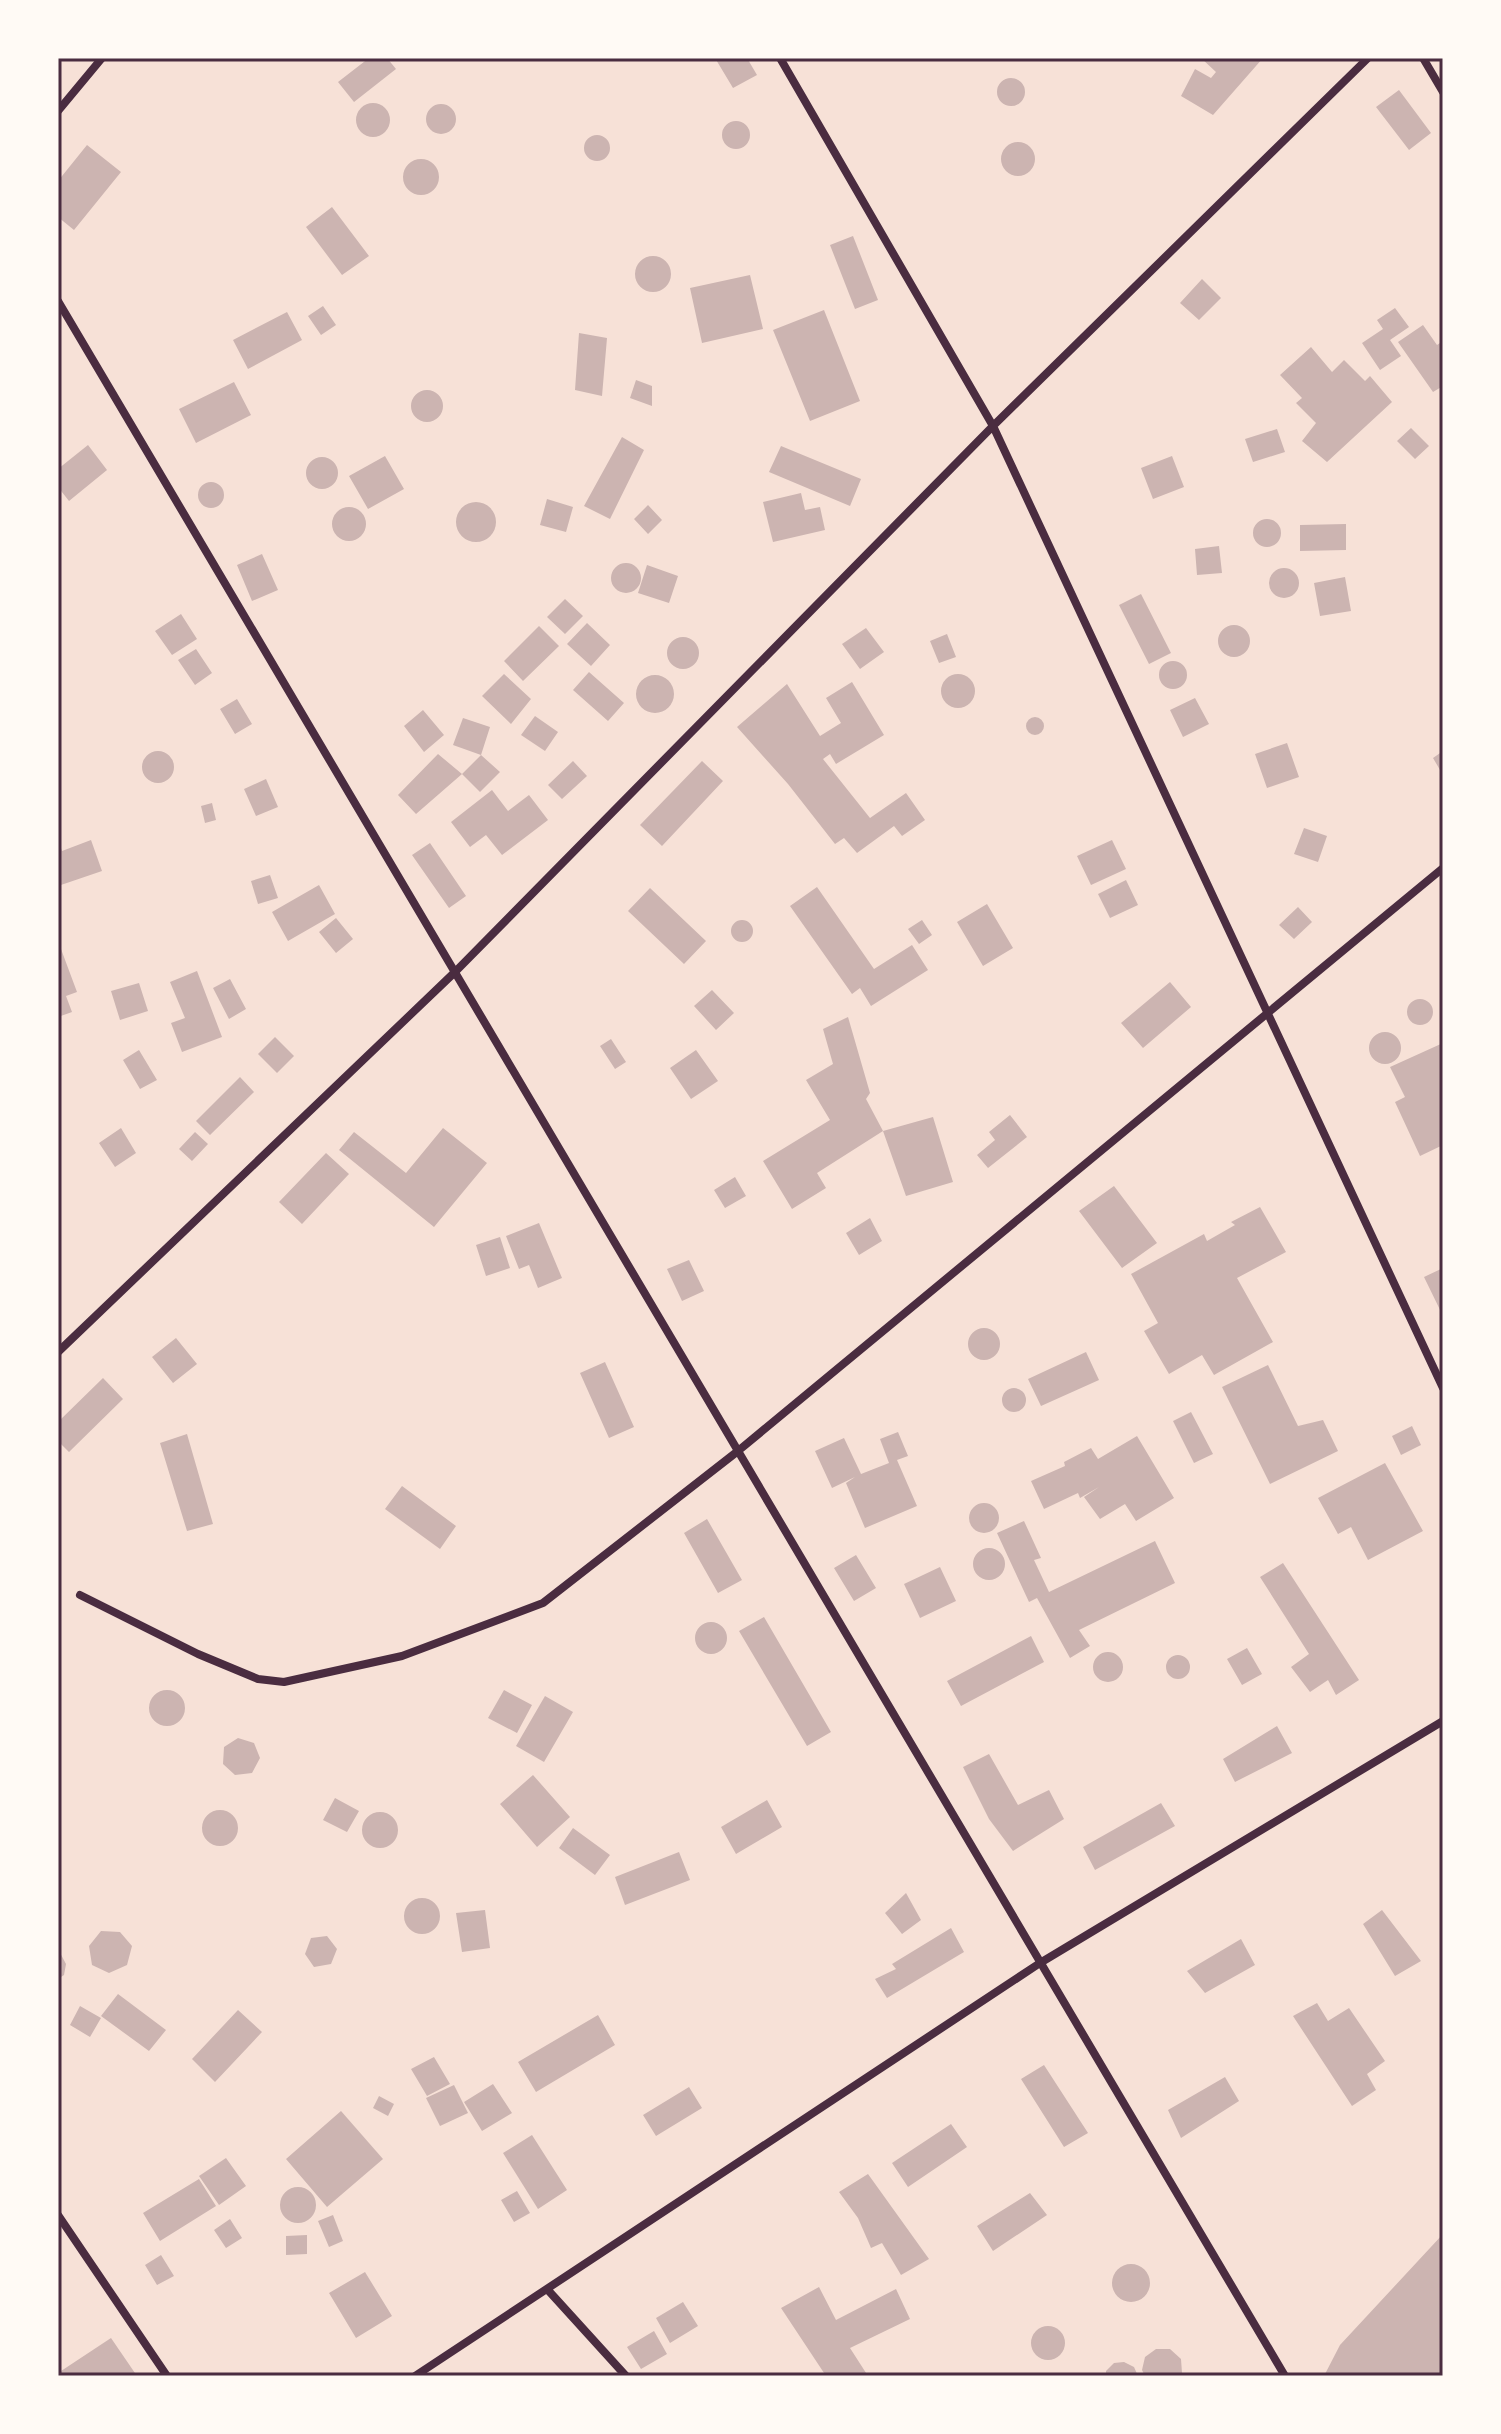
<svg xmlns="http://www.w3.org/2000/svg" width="1501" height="2434" viewBox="0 0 1501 2434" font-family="Commissioner,sans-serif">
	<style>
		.building { fill: #ccb4b1 }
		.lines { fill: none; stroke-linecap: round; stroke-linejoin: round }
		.minor { stroke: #4a2c40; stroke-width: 8 }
		.neatline { fill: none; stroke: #4a2c40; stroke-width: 3 }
	</style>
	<rect width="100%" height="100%" fill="#f7e1d7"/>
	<path class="building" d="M369,58H387L396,69L354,102L338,82Z
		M715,58H747L757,75L733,88Z
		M1201,58H1263L1213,115L1181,96L1195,69L1211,78L1216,72Z
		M997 92a14 14 0 1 1 28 0a14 14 0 1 1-28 0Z
		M1399,90L1431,133L1409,150L1376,107Z
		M356 120a17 17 0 1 1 34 0a17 17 0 1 1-34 0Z
		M426 119a15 15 0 1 1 30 0a15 15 0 1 1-30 0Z
		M722 135a14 14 0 1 1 28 0a14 14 0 1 1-28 0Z
		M584 148a13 13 0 1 1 26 0a13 13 0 1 1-26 0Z
		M1001 159a17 17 0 1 1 34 0a17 17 0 1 1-34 0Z
		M87,145L121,172L74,230L58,217V181Z
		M403 177a18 18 0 1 1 36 0a18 18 0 1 1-36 0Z
		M332,207L369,256L342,275L306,227Z
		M853,236L878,300L855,309L830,245Z
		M635 274a18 18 0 1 1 36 0a18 18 0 1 1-36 0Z
		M750,275L763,329L702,343L690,288Z
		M1202,279L1221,298L1199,320L1180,303Z
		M323,306L336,325L321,335L308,316Z
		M1395,308L1409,327L1390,340L1401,356L1380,370L1362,343L1383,329L1377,320Z
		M824,310L860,401L810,421L773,330Z
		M287,312L302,340L248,369L233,340Z
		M1423,325L1437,345L1443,341V386L1433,392L1398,342Z
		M579,333L607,338L602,396L575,390Z
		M1311,347L1332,372L1344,360L1365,381L1370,376L1392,402L1327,462L1302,441L1316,423L1296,403L1302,398L1280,375Z
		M636,380L652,386V406L630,398Z
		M234,382L251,415L196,443L179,409Z
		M411 406a16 16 0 1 1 32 0a16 16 0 1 1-32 0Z
		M1411,428L1429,446L1415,459L1397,441Z
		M1277,429L1285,452L1253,462L1245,439Z
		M622,437L644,450L610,519L584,506Z
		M88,445L107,470L69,501L58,487V469Z
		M781,446L861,479L850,506L769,472Z
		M385,456L404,489L368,509L349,476Z
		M1172,456L1184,487L1153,499L1141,468Z
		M306 473a16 16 0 1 1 32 0a16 16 0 1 1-32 0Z
		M198 495a13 13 0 1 1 26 0a13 13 0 1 1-26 0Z
		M801,493L805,510L820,507L825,530L773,542L763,502Z
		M547,499L573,507L566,532L540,525Z
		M456 522a20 20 0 1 1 40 0a20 20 0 1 1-40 0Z
		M648,505L662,520L648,534L634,519Z
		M332 524a17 17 0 1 1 34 0a17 17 0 1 1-34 0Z
		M1253 533a14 14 0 1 1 28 0a14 14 0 1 1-28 0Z
		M1346,524V550L1300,551V525Z
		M1219,546L1222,573L1197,575L1195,549Z
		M262,554L278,590L252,601L237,565Z
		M611 578a15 15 0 1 1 30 0a15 15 0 1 1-30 0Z
		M647,565L678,576L669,603L638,593Z
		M1269 583a15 15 0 1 1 30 0a15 15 0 1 1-30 0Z
		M1345,577L1351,611L1320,616L1314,583Z
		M1141,594L1171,653L1149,664L1119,605Z
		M565,599L583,616L565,634L547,617Z
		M181,614L197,639L172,655L155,631Z
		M587,623L610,645L591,666L567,644Z
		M1218 641a16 16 0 1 1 32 0a16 16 0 1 1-32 0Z
		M539,626L559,646L523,681L504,661Z
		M866,628L884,652L860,669L842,644Z
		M947,634L956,657L939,663L930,641Z
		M667 653a16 16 0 1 1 32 0a16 16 0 1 1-32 0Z
		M196,649L212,673L195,685L178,660Z
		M1159 675a14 14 0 1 1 28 0a14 14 0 1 1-28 0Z
		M589,672L624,703L608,721L573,690Z
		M504,674L531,699L511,724L482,696Z
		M941 691a17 17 0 1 1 34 0a17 17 0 1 1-34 0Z
		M636 694a19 19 0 1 1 38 0a19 19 0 1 1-38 0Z
		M852,682L884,735L836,764L830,754L823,759L870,818L906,793L925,820L902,836L894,826L857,853L844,838L835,844L788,784L737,727L787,684L820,736L841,723L826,698Z
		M1195,698L1209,724L1183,737L1170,710Z
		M237,699L252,724L235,734L220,709Z
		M423,710L444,735L424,752L404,726Z
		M535,716L558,732L545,751L521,735Z
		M1026 726a9 9 0 1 1 18 0a9 9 0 1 1-18 0Z
		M463,718L490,727L481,755L500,772L480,792L462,774L481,755L453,745Z
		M1287,743L1299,777L1267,788L1255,754Z
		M142 767a16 16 0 1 1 32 0a16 16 0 1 1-32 0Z
		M1443,751V775L1433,758Z
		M438,754L462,774L416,814L398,795Z
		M573,761L587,776L562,799L548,785Z
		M702,761L723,781L662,846L640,825Z
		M266,779L278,807L256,816L244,789Z
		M492,790L508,811L529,795L548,820L502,855L486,835L470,847L451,822Z
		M212,803L216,820L205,823L201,806Z
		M1304,828L1327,836L1318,862L1294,854Z
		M58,840L62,851L91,840L102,871L58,886Z
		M1112,840L1126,869L1091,885L1077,856Z
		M430,843L466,896L449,908L412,855Z
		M270,875L278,898L258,904L251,881Z
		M1126,880L1138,905L1110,918L1098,894Z
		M319,885L335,914L288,941L272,912Z
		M817,887L874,969L912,945L928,970L871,1006L860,988L852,994L790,906Z
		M650,888L706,941L684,964L628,911Z
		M987,904L1013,948L983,966L957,922Z
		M1298,907L1312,922L1294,939L1279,925Z
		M336,918L353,939L336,953L319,932Z
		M922,920L932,935L919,944L908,929Z
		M731 931a11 11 0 1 1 22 0a11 11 0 1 1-22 0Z
		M58,941L77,992L66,996L72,1012L58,1017Z
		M197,971L222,1037L182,1052L171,1023L185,1018L170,982Z
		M230,979L246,1009L229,1019L213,988Z
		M1170,982L1191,1007L1143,1048L1121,1023Z
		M139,983L148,1011L120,1020L111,991Z
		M712,990L734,1013L716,1030L694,1006Z
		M1407 1012a13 13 0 1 1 26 0a13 13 0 1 1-26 0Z
		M848,1017L870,1093L866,1099L883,1131L817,1173L826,1188L792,1209L763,1161L830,1120L806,1080L833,1064L823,1029Z
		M1369 1048a16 16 0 1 1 32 0a16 16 0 1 1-32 0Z
		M275,1037L294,1056L277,1073L258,1054Z
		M611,1039L626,1062L615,1069L600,1046Z
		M1443,1043V1145L1420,1156L1395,1102L1405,1097L1390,1067Z
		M139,1050L157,1080L140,1089L123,1060Z
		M696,1050L718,1081L691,1099L670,1068Z
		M240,1077L254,1092L210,1135L196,1121Z
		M1010,1115L1027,1137L988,1168L977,1155L995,1140L989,1132Z
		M933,1117L953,1182L906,1196L883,1131Z
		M121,1128L136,1153L115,1167L99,1143Z
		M443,1128L487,1163L434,1227L339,1150L354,1132L406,1173Z
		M195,1132L208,1144L192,1161L179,1149Z
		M326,1153L349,1174L302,1224L279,1202Z
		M735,1177L746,1196L725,1208L714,1190Z
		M1114,1186L1157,1243L1122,1268L1079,1211Z
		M1260,1207L1286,1252L1237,1278L1273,1342L1214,1375L1202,1355L1169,1374L1144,1331L1158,1323L1131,1274L1204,1234L1207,1241L1235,1225L1231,1222Z
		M870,1218L882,1241L859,1255L846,1233Z
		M539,1223L562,1278L538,1288L529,1265L519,1269L506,1236Z
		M500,1237L510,1268L486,1276L476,1245Z
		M689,1260L704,1291L682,1301L667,1269Z
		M1443,1268V1316L1424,1277Z
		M968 1344a16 16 0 1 1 32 0a16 16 0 1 1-32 0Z
		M176,1338L197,1364L173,1383L152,1357Z
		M1086,1352L1099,1380L1041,1406L1028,1379Z
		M605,1362L634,1427L609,1438L580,1373Z
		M1268,1365L1298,1426L1323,1420L1338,1451L1270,1484L1222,1387Z
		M103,1378L123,1399L69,1452L58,1441V1422Z
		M1002 1400a12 12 0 1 1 24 0a12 12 0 1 1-24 0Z
		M1191,1412L1213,1454L1194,1463L1173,1421Z
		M1412,1426L1421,1445L1401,1455L1392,1436Z
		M898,1432L908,1456L897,1460L917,1506L865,1528L846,1483L855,1477L832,1488L815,1451L844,1438L861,1474L889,1463L880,1439Z
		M187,1434L213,1524L187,1531L160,1443Z
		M1137,1436L1174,1498L1136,1521L1125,1504L1100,1519L1084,1497L1099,1487L1080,1498L1078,1493L1044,1509L1031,1481L1065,1466L1064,1462L1091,1448L1098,1459Z
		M1385,1463L1423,1531L1368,1560L1351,1527L1338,1534L1318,1498Z
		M402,1486L456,1526L440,1549L385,1509Z
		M969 1518a15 15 0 1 1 30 0a15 15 0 1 1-30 0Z
		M707,1519L742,1580L718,1593L684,1533Z
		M1024,1521L1041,1558L1034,1560L1049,1592L1155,1541L1175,1583L1079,1630L1090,1646L1070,1658L1037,1598L1029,1602L997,1533Z
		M973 1564a16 16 0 1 1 32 0a16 16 0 1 1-32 0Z
		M856,1555L876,1588L854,1601L834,1568Z
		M1283,1563L1359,1680L1336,1695L1328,1680L1310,1692L1291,1667L1309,1654L1260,1577Z
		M940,1567L956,1601L920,1618L904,1584Z
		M764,1617L831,1732L807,1746L739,1631Z
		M695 1638a16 16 0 1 1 32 0a16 16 0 1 1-32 0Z
		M1031,1636L1044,1662L961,1706L947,1681Z
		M1247,1648L1262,1674L1242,1685L1227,1659Z
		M1093 1667a15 15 0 1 1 30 0a15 15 0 1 1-30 0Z
		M1166 1667a12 12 0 1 1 24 0a12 12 0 1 1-24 0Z
		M149 1708a18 18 0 1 1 36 0a18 18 0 1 1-36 0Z
		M504,1690L532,1705L517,1733L488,1718Z
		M545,1696L573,1712L544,1762L516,1746Z
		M1277,1726L1292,1753L1235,1782L1223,1759Z
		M238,1738L254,1743L260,1758L252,1773L235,1775L223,1764L224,1747Z
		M989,1754L1018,1805L1049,1790L1064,1819L1013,1851L989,1819L963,1767Z
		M533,1775L570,1817L537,1847L500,1804Z
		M335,1798L359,1811L347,1832L323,1820Z
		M767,1800L782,1827L736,1854L721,1827Z
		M1161,1803L1175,1826L1095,1870L1083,1847Z
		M202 1828a18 18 0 1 1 36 0a18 18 0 1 1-36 0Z
		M362 1830a18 18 0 1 1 36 0a18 18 0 1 1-36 0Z
		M573,1828L610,1855L595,1875L559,1848Z
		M679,1852L690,1880L625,1905L615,1877Z
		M906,1893L921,1920L902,1934L885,1913Z
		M404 1916a18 18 0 1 1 36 0a18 18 0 1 1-36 0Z
		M485,1910L490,1948L462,1952L456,1913Z
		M1382,1910L1421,1961L1395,1976L1363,1924Z
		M951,1928L964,1952L887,1998L875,1979L896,1969L892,1964Z
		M101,1931L120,1932L132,1946L127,1965L109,1973L92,1965L89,1946Z
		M327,1936L337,1949L331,1964L314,1967L305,1954L311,1938Z
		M1241,1939L1255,1965L1205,1993L1187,1971Z
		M58,1949L66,1964L64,1975L58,1979Z
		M118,1994L166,2030L149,2051L101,2016Z
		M1317,2003L1328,2021L1349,2008L1385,2061L1367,2074L1376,2090L1352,2106L1293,2016Z
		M80,2006L101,2018L90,2037L70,2025Z
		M238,2010L262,2032L215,2082L192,2059Z
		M598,2015L615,2045L536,2092L518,2062Z
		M434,2057L450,2084L427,2096L411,2069Z
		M1044,2065L1088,2133L1064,2147L1021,2079Z
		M1225,2077L1239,2101L1181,2138L1168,2110Z
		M493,2084L512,2113L482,2131L464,2102Z
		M454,2085L468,2113L440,2126L426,2098Z
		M689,2087L702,2108L656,2136L643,2115Z
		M379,2096L394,2104L388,2116L373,2108Z
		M341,2111L383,2159L327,2207L286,2159Z
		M951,2124L967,2147L908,2187L892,2163Z
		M532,2135L567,2190L538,2209L503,2153Z
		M226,2158L246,2186L219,2205L199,2176Z
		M868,2174L929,2259L901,2275L882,2243L871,2248L858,2218L839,2192Z
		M199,2179L216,2206L160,2241L143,2213Z
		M280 2205a18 18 0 1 1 36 0a18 18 0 1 1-36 0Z
		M517,2191L530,2213L514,2222L501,2200Z
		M1030,2193L1047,2215L993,2251L977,2226Z
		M333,2215L343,2241L329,2247L318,2221Z
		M230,2219L242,2238L226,2248L214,2230Z
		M1443,2234V2376H1324L1340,2345Z
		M307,2235V2254L286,2255V2236Z
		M161,2255L174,2276L157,2285L145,2265Z
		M1112 2283a19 19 0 1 1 38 0a19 19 0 1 1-38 0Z
		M365,2272L392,2316L356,2338L329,2293Z
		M819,2287L836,2320L896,2289L910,2319L850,2348L868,2376H826L781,2308Z
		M683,2302L698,2326L670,2343L656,2318Z
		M1031 2343a17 17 0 1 1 34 0a17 17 0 1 1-34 0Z
		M654,2331L667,2354L641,2369L627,2347Z
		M111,2338L137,2376H58V2373Z
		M1156,2349H1170L1181,2359L1182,2373L1180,2376H1145L1142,2370L1145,2357Z
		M1124,2362L1134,2367L1138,2376H1106V2371L1114,2363Z"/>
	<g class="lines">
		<path class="minor" d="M780,58L993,426L1443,1388
			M1423,58L1443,92
			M58,111L102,58
			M58,301L1285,2376
			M58,1352L455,972L993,426L1368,58
			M80,1595L198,1654L258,1679L284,1682L402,1656L543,1603L738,1451L1443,868
			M58,2215L167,2376
			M547,2289L626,2376
			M415,2376L1040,1963L1443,1721"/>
	</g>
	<rect width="1501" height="2434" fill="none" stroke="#fffaf5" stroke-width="120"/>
	<rect x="60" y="60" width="1381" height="2314" class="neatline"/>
</svg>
